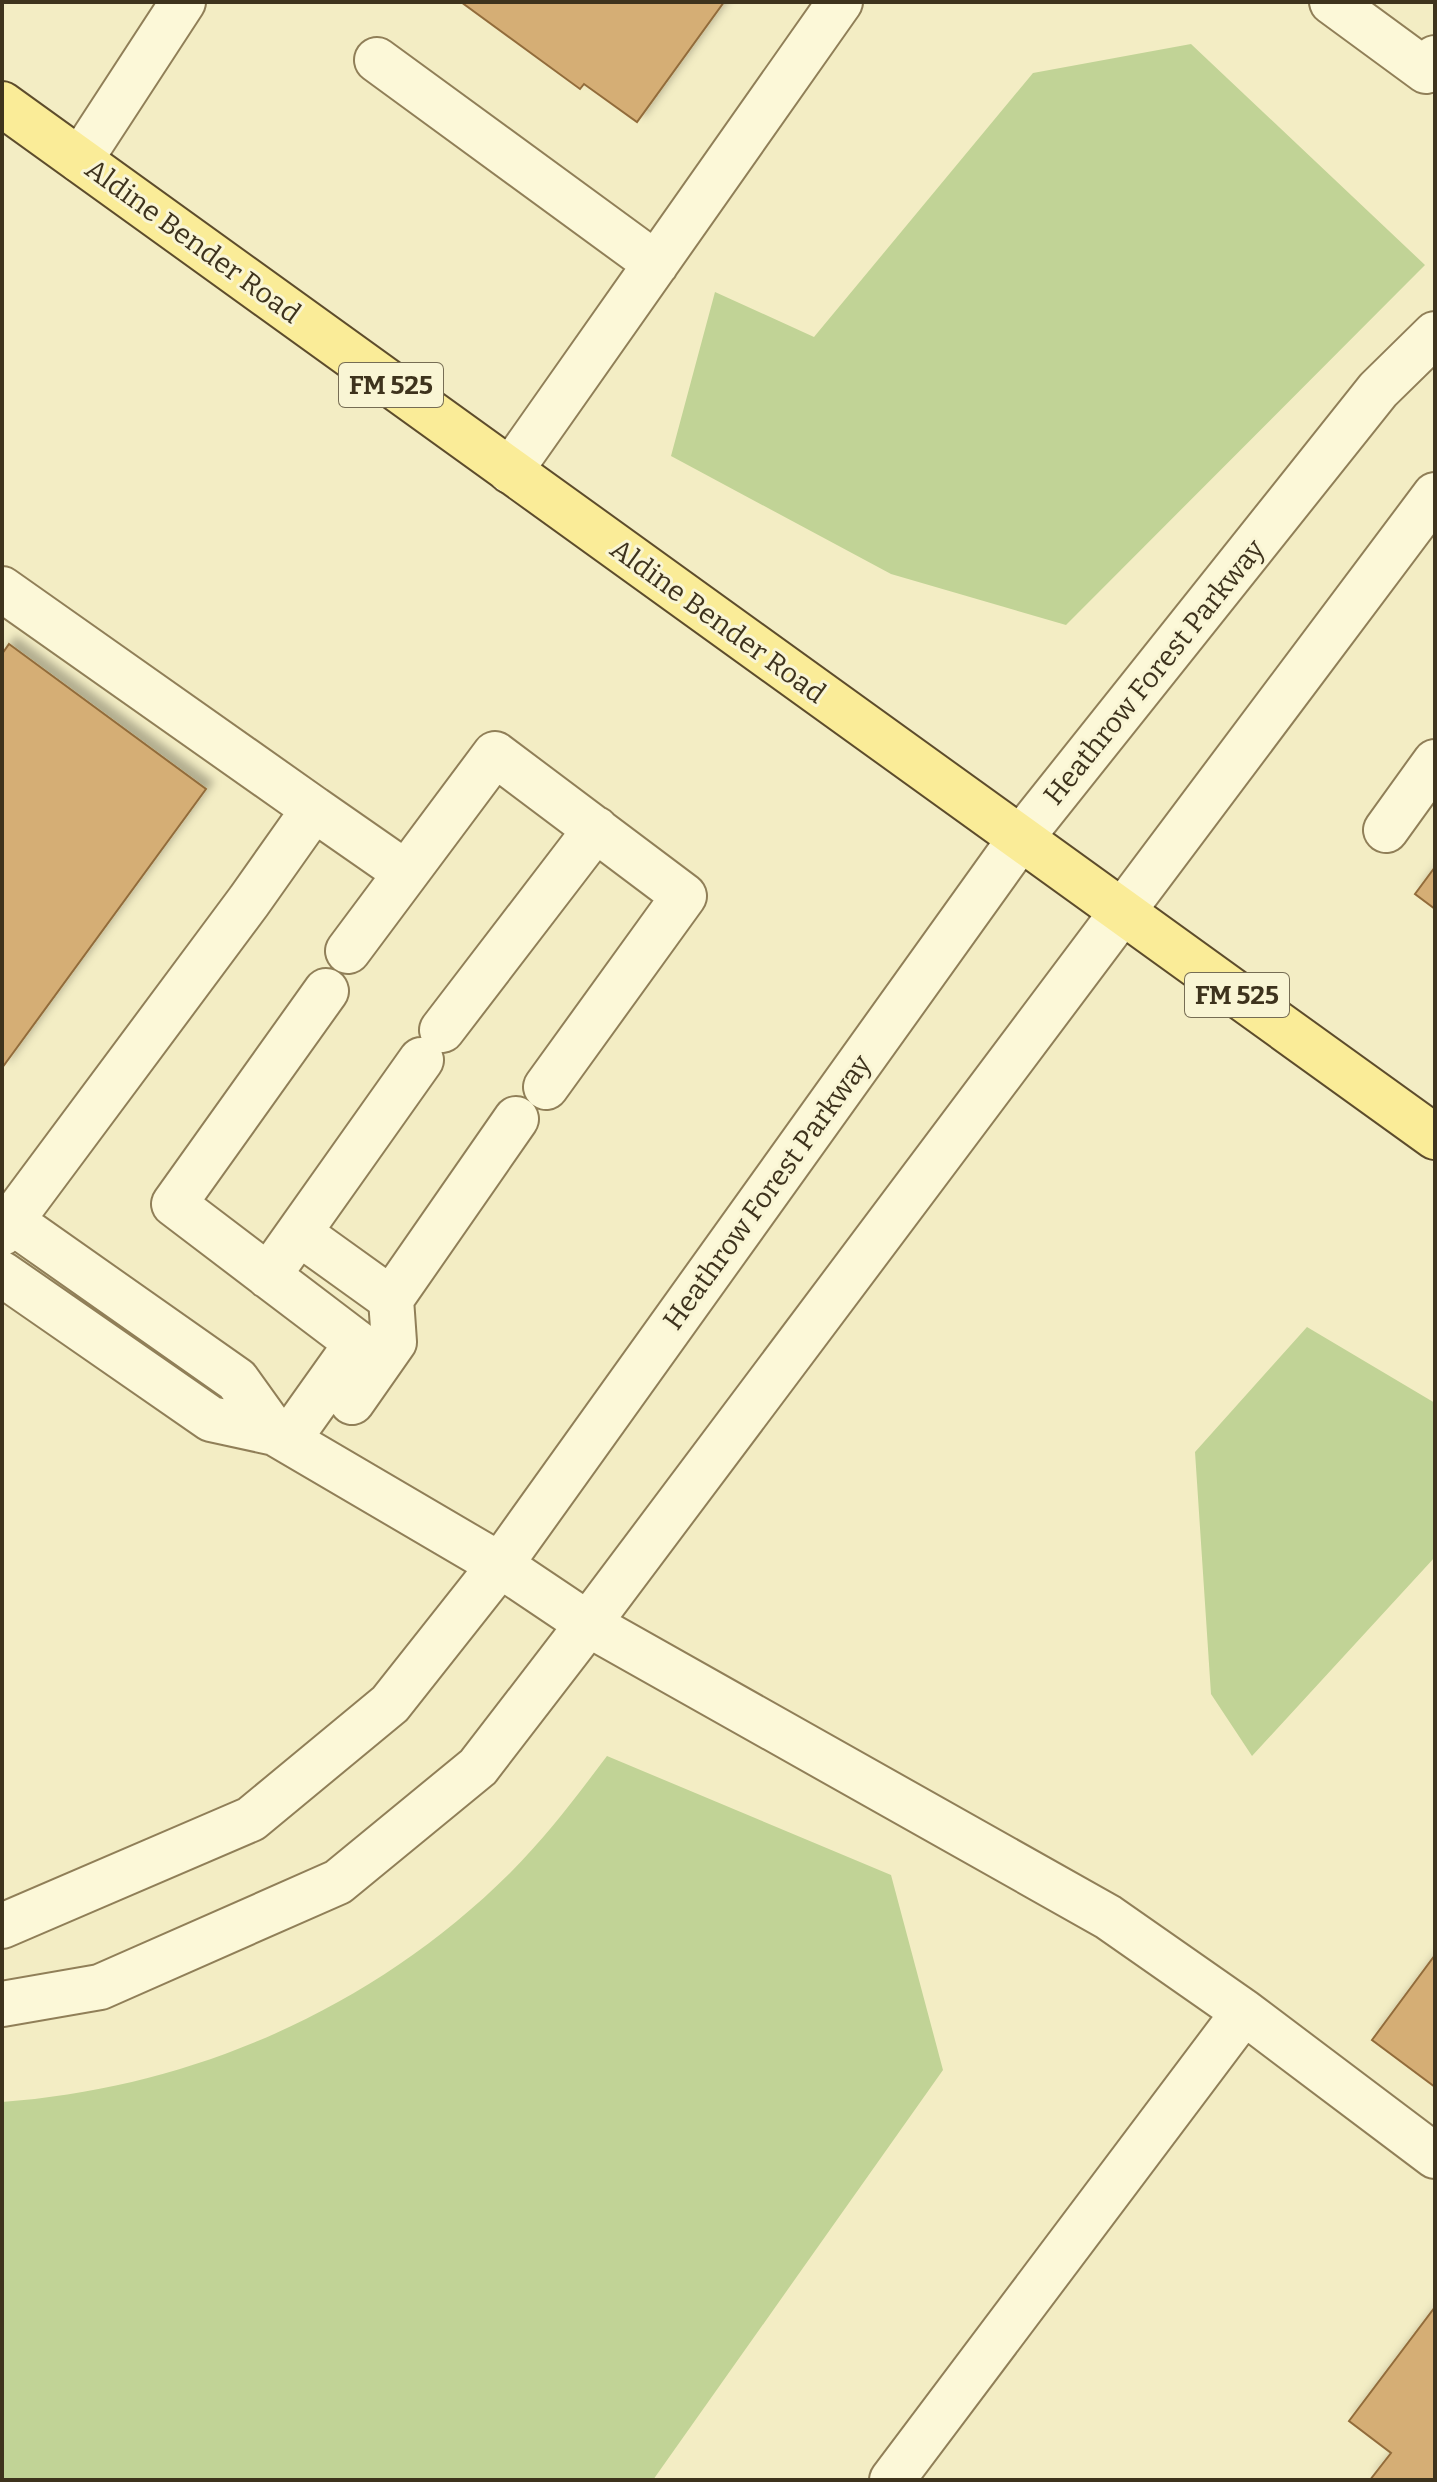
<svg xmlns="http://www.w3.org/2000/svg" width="1437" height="2482" viewBox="0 0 1437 2482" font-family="Bitter,serif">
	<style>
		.green { fill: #c1d396 }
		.building { fill: #d5ae75; stroke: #926c3b; stroke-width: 2; filter: url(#shadow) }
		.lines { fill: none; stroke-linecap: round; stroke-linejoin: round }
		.minor-casing { stroke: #907f58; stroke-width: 48 }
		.major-casing { stroke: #5d4c2c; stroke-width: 48 }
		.minor { stroke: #fcf8d8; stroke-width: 44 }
		.major { stroke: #faec98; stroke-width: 44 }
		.labels { text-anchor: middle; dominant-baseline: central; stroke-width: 6; stroke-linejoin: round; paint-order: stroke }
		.shield { fill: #f9f5d4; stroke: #766d54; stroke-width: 2 }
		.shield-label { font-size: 26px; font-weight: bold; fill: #3e331d }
		.street-label { font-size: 28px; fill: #3e331d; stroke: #f9f5d4 }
	</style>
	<defs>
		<filter id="shadow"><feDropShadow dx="7" dy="-7" stdDeviation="4" flood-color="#0004"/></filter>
	</defs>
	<rect width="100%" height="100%" fill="#f3edc4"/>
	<path class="green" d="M1191,44L1425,265L1066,625L891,574L671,456L715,292L814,337L1033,73Z
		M1307,1327L1435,1403V1557L1252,1756L1211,1694L1195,1452Z
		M607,1756L891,1875L943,2070L653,2480H2V2102C193,2088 374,2008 510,1873C546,1837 576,1797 607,1756Z"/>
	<path class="building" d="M461,2H724L637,122L584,84L580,89Z
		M9,644L206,789L2,1068V654Z
		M1435,867V909L1415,894Z
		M1435,1955V2087L1372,2040Z
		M1435,2307V2480H1370L1391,2453L1349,2421Z"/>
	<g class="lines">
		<defs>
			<path id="minor" d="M1332,2L1426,71L1435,58
				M377,60L656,264
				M80,160L183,2
				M510,471L840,2
				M2,589L314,809L249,901L2,1233
				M314,809L406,873
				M1386,830L1435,762
				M348,951L495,754L684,896L546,1087
				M442,1030L596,829
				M11,1221L237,1380L275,1433
				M299,1233L391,1299
				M2,1274L211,1419L275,1433L500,1565L588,1624L1108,1917L1244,2012L1435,2156
				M268,1276L421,1060
				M352,1402L394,1342L391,1299L516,1119
				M288,1440L357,1343L174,1204L326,991
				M2,1926L251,1819L390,1704L500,1565L1020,839L1378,390L1435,334
				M2,2004L100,1987L338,1882L478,1767L588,1624L1435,495
				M892,2480L1244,2012"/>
			<path id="major" d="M2,104L1435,1137"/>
		</defs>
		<use href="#minor" class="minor-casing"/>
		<use href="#major" class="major-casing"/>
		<use href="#minor" class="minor"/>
		<use href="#major" class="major"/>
	</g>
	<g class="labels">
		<g class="shield">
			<rect x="339" y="363" width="104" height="44" rx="6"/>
			<rect x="1185" y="973" width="104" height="44" rx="6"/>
		</g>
		<g class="shield-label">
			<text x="391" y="385">FM 525</text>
			<text x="1237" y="995">FM 525</text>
		</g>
		<g class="street-label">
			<text transform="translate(193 241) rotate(36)">Aldine Bender Road</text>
			<text transform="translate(718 621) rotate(36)">Aldine Bender Road</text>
			<text transform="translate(1154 672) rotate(-51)">Heathrow Forest Parkway</text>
			<text transform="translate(767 1192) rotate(-54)">Heathrow Forest Parkway</text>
		</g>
	</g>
	<rect width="1437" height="2482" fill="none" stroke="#3e331d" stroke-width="8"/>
</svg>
